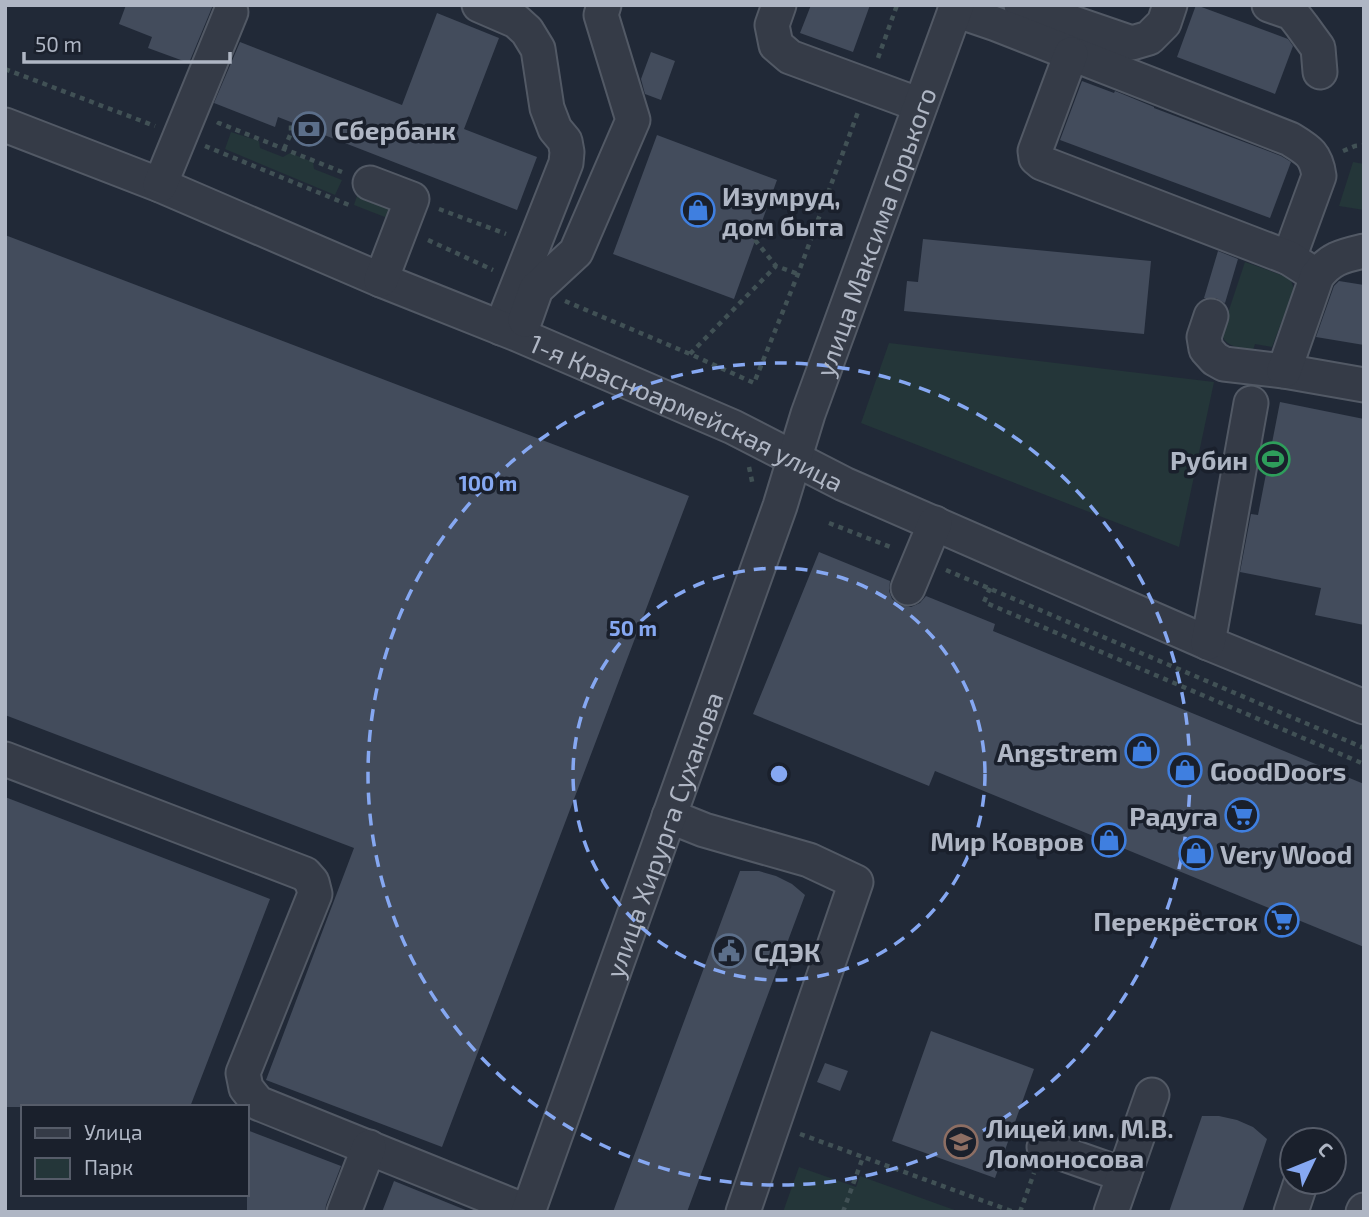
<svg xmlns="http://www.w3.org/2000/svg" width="1369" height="1217" viewBox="0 0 1369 1217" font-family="'Exo 2',sans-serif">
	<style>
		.green { fill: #243639 }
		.building { fill: #434c5c }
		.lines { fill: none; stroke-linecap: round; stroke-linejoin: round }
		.minor-casing { stroke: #525965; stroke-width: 37 }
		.path { stroke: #415155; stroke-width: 4.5; stroke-dasharray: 5 5; stroke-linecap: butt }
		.minor { stroke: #353b47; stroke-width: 33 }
		.ring { fill: none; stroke: #86a8f2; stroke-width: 3.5; stroke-dasharray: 12 9 }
		.labels { text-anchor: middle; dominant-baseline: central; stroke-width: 7; stroke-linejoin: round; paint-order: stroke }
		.poi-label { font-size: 26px; font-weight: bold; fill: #afb6c4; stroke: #1a202c; text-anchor: start }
		.street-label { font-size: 26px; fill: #afb6c4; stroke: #1a202c }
		.centre { fill: #86a8f2; stroke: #1a202c; stroke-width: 3.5 }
		.ring-label { font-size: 21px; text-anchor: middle; font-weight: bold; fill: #86a8f2; stroke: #1a202c; stroke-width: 7; stroke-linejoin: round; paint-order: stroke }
	</style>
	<rect width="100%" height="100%" fill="#212937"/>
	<path class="green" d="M231,132L259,141L260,148L283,157L290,153L313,162L314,169L342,180L335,195L225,149Z
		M1353,162L1364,164V210L1339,206Z
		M360,187L398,203L390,219L354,205Z
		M1245,262L1290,278L1294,289L1272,347L1255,344L1253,350C1239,347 1227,348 1221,334Z
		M889,343L1214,382L1179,547L861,423Z
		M799,1167L856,1187L860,1176L960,1212H783Z"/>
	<path class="building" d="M126,5H213L189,63L148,48L152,37L119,24Z
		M811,5H870L853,52L800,33Z
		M1196,5L1288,39L1293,46L1275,94L1177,57Z
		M437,13L499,38L464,129L537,157L517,210L278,117L275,127L214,103L240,42L402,105Z
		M651,52L675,61L661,100L645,94L641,79Z
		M1082,81L1114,93L1115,91L1154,107V108L1281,156L1291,162L1270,218L1060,140Z
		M657,135L777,180L734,299L613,254Z
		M5,235L689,496L442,1147L266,1080L354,848L5,715Z
		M923,239L1151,261L1144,334L904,311L907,281L918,282Z
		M1218,251L1238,259L1225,303L1216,298H1204Z
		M1339,281L1364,285V345L1316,337L1334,286Z
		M1280,402L1364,419V625L1315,615L1321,588L1240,572L1251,514L1258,515Z
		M819,552L890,581L889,591L892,599L900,605L911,607L920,603L926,596L995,624L993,631L1364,784V947L935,771L929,786L753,714Z
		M5,797L270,899L190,1107H5Z
		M740,871H759L776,876L792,884L805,895L767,997L687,1212H613Z
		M931,1031L1034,1069L995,1178L892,1141Z
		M825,1063L848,1071L840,1091L817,1082Z
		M1202,1116H1219L1237,1120L1253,1127L1267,1139L1242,1212H1169Z
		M247,1130L341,1166L326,1205L325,1212H247Z
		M394,1181L468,1211V1212H382Z"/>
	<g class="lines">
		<defs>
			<g id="minor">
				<path d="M479,5L516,21L527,31L538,49L547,108L555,129L565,141L567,152L566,163L501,328"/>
				<path d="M779,5L772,25L776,45L790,57L920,105"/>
				<path d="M1021,5L1132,43L1149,38L1164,23L1170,5"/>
				<path d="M1269,5L1292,13L1302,26L1318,48L1320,72"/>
				<path d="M955,10L996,24L1290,139C1308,150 1316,154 1319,176L1289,258"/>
				<path d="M1071,54L1035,151L1036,158L1042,163L1289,258L1317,276"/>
				<path id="s1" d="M5,125L160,185L381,280L519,335L733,427L844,484L1208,643L1364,707"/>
				<path d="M370,183L412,199L381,280"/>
				<path d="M160,185L231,12"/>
				<path d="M1211,316L1204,337L1206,349L1215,359L1224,364L1284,371L1364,385"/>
				<path d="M525,320L536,289L576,252L633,120L601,15L604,5"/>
				<path d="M1284,371L1317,276C1331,258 1343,256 1364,251"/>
				<path d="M908,588L935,523"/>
				<path d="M1208,643L1251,403"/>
				<path d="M5,759L305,874L312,882L315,894L243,1073L246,1088L258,1103L528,1212"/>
				<path d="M669,816L704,830L809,860L856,882L743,1212"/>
				<path d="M1044,1147L1124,1175"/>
				<path d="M344,1212L369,1147"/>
				<path id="s2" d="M528,1212L780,506L808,414L957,5"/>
				<path d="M1111,1212L1152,1095"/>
				<path d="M1291,1212L1301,1182"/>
				<path d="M1363,1212L1364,1210"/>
			</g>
		</defs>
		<use href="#minor" class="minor-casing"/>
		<path class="path" d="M878,58L897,5
			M5,69L155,126
			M218,125L219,123L342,172
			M205,146L349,205
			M284,149L291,133V122
			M1343,151L1355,146L1364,145
			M439,209L506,234
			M428,240L493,270
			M755,240L776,266L798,274
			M565,301L690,354L754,383L798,274L858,112
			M690,354L776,266
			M749,467L753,486
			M829,523L893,548
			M946,570L1364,748
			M990,588L984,602L1364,764
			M800,1134L1014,1212
			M843,1212L863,1157
			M1020,1212L1034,1173"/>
		<use href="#minor" class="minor"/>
	</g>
	<g class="ring">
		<circle cx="779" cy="774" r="206"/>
		<circle cx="779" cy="774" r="411"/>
	</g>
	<defs>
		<symbol id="bank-ring" viewBox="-11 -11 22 22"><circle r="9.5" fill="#1a202c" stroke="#5c6f8a" stroke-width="1.5"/><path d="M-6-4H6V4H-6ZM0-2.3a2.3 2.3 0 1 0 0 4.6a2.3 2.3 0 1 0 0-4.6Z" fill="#5c6f8a"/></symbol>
		<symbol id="shop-ring" viewBox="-11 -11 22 22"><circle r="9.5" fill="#1a202c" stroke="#3f7fe0" stroke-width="1.5"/><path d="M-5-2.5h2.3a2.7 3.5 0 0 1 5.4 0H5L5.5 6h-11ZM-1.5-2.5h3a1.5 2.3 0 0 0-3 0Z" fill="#3f7fe0"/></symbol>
		<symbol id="stadium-ring" viewBox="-11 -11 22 22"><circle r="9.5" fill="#1a202c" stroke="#2e9e5b" stroke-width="1.5"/><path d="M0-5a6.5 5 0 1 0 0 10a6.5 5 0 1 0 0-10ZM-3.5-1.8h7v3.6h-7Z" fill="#2e9e5b"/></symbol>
		<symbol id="supermarket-ring" viewBox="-11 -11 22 22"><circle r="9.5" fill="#1a202c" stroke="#3f7fe0" stroke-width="1.5"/><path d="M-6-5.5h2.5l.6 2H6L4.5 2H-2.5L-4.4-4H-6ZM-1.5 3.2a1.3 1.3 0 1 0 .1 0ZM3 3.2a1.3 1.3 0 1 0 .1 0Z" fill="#3f7fe0"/></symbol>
		<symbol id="civic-ring" viewBox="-11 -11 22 22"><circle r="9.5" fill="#1a202c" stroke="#5c6f8a" stroke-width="1.5"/><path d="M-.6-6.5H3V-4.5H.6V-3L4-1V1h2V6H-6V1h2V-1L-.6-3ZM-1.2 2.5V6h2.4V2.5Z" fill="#5c6f8a"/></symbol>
		<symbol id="school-ring" viewBox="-11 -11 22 22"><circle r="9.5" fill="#1a202c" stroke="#8d6e63" stroke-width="1.5"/><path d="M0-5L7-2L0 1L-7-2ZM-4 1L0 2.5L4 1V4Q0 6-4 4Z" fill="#8d6e63"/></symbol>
	</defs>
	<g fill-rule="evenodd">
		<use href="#bank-ring" x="290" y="110" width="38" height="38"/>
		<use href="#shop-ring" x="679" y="191" width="38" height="38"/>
		<use href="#stadium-ring" x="1254" y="440" width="38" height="38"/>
		<use href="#shop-ring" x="1123" y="732" width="38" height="38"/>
		<use href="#shop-ring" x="1166" y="751" width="38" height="38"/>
		<use href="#supermarket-ring" x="1223" y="796" width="38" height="38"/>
		<use href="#shop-ring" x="1090" y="821" width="38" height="38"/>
		<use href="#shop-ring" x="1177" y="834" width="38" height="38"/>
		<use href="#supermarket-ring" x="1263" y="901" width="38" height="38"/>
		<use href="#civic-ring" x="710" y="932" width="38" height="38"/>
		<use href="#school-ring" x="942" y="1123" width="38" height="38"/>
	</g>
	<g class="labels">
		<g class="poi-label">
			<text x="334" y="129">Сбербанк</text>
			<text x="722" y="195">Изумруд,<tspan x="722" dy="30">дом быта</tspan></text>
			<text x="1248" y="459" text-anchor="end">Рубин</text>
			<text x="1118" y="751" text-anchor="end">Angstrem</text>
			<text x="1210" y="770">GoodDoors</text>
			<text x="1218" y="815" text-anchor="end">Радуга</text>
			<text x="1084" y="840" text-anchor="end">Мир Ковров</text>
			<text x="1220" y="853">Very Wood</text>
			<text x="1258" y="920" text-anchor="end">Перекрёсток</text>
			<text x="754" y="951">СДЭК</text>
			<text x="986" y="1127">Лицей им. М.В.<tspan x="986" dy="30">Ломоносова</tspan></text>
		</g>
		<g class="street-label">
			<text stroke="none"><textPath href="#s2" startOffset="1040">улица Максима Горького</textPath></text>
			<text stroke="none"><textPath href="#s1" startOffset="740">1-я Красноармейская улица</textPath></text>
			<text stroke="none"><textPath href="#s2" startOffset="401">улица Хирурга Суханова</textPath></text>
		</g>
	</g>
	<circle cx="779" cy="774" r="10" class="centre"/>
	<g class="ring-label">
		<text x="488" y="491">100 m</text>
		<text x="633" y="636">50 m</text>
	</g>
	<rect width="1369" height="1217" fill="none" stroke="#afb6c4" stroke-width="14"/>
	<rect x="21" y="1105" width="228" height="91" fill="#1a202c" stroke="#565c69" stroke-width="2"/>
	<rect x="35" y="1128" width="35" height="10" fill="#353b47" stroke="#565c69" stroke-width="2"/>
	<text x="84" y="1140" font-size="21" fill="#afb6c4">Улица</text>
	<rect x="35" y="1158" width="35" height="21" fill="#243639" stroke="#565c69" stroke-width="2"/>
	<text x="84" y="1175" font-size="21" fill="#afb6c4">Парк</text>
	<g transform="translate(1313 1161) rotate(47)"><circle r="33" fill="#1a202c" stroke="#565c69" stroke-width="2"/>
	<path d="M0-5L12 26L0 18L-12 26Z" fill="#86a8f2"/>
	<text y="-10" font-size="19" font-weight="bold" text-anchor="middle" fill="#afb6c4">С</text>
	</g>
	<path d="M24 52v10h206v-10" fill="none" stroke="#afb6c4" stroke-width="3.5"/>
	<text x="35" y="52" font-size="21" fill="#afb6c4" stroke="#1a202c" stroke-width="5" paint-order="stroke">50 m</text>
</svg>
